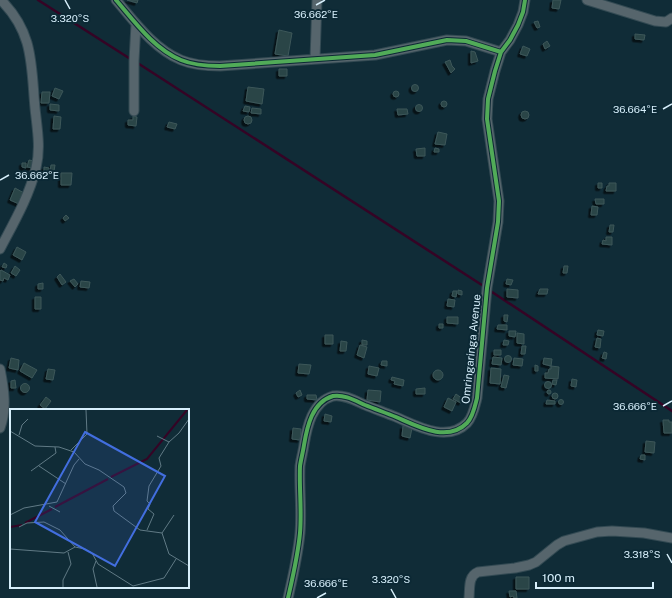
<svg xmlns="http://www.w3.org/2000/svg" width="672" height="598" viewBox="0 0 672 598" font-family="'Public Sans',sans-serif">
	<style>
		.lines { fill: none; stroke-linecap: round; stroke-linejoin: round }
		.stream { stroke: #350425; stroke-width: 2.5 }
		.building { fill: #294547; stroke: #3d5759; filter: url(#shadow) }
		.street-casing { stroke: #334a53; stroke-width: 11 }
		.street { stroke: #56656c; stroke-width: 9 }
		.cycleway-casing { stroke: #0c2935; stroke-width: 6 }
		.cycleway { stroke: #51ab58; stroke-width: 4 }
		.ticks { fill: none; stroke: #d7effb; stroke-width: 1.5 }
		.labels { text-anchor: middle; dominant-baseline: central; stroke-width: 4; stroke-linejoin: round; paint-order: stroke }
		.street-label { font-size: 11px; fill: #d7effb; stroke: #0c2935 }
		.inset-river { fill: none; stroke: #350425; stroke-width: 2 }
		.inset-road { fill: none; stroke: #607a85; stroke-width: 1 }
		.view { fill: #426edf; fill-opacity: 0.15; stroke: #426edf; stroke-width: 2 }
		.inset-edge { fill: none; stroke: #d7effb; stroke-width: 2 }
		.ticks-label { font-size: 10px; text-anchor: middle; fill: #d7effb; stroke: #0c2935; stroke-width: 4; stroke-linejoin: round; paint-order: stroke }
	</style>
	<defs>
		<filter id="shadow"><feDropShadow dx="-2.5" dy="2.5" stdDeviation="0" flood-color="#0009"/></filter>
	</defs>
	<rect width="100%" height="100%" fill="#102c37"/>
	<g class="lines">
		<path class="stream" d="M38,0L132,60
			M136,62L485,287
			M489,290L672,411"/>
	</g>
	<path class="building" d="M127,0H138L137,3Z
		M553,0H561L559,9L552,8Z
		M538,21L540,27L537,28L534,22Z
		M279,30L292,33L288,56L275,54Z
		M635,34L645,35L644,40L635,39Z
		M547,41L550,46L545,49L543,44Z
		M523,46L530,49L527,56L520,54Z
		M471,51L475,52L478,61L471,63Z
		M450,60L452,66L455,69L451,73L445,62Z
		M279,69H287V76H279Z
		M411.5 88a3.5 3.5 0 1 1 7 0a3.5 3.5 0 1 1-7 0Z
		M248,87L264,89L262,104L246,101Z
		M55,88L63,91L59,99L52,96Z
		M393 94a3 3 0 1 1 6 0a3 3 0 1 1-6 0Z
		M42,92H50L49,103H41Z
		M441 104a3 3 0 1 1 6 0a3 3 0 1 1-6 0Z
		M50,104L59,105V111L50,110Z
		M415.5 108a3.5 3.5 0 1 1 7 0a3.5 3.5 0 1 1-7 0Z
		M245,106L250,107L249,112L243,111Z
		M252,108L261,109V114L251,113Z
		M397,109H407L408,114L398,115Z
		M521 115a4 4 0 1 1 8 0a4 4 0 1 1-8 0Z
		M244 120a4 4 0 1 1 8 0a4 4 0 1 1-8 0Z
		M54,116L61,117L60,129H53Z
		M133,116L137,117L136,126L128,125V120H133Z
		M169,122L177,124L175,129L167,127Z
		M438,132L447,134L445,145L435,144Z
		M425,148V156H417L416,149Z
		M435,148L439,149V152H434Z
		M29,160L34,161L33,168L27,167Z
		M22,163H26V168L22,167Z
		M51,165H55L54,171H50Z
		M44,167L49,168L48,172H44Z
		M61,173H72L71,185H61Z
		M598,183H602V188H598Z
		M609,183H616V191H606L607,186H609Z
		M15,188L24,193L19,204L10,200Z
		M595,199H604V204H596Z
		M592,206L598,207L597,215H591Z
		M66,215L69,218L65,221L63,218Z
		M610,225H614L613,232H609Z
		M606,237H612V245L602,244L603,240L606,241Z
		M17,247L26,252L22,260L13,255Z
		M4,263L7,265L6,268L2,267Z
		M15,266L20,270L16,276L11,273Z
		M564,266H568L567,273H563Z
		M1,270L10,275L8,280L4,278L3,281L0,280V271Z
		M60,274L66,282L62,285L57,277Z
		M74,279L78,284L75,287L70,281Z
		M507,279L513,280L511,285L506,284Z
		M81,281L90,282L89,288L80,287Z
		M43,283V289H38V284Z
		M507,289L518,290V298L507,297Z
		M540,289H548L547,294H538Z
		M458,290L462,291V295L458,294Z
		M453,291H457L456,297L452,296Z
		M35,297H41V309H35Z
		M448,299L455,300L454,307L447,306Z
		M504,315H508L507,322L504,321Z
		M447,317H458V324L447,323Z
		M439,324H443V328H439Z
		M498,325H507V330L497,329Z
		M598,330L604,331L603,336L597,335Z
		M509,331H516L515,337L509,336Z
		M517,333L524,334V344L517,343Z
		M325,335H333V344H325Z
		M597,338L601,339L600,348L595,347Z
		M362,340L367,341V345H362Z
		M504,340L509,341L508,345H503Z
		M341,341L347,342L346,351H340Z
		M360,345L367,347L364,358L357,355Z
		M522,346H526L525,354H521Z
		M494,350H501V355H494Z
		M604,352L607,353L606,359L602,358Z
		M504.5 359a3.5 3.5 0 1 1 7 0a3.5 3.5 0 1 1-7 0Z
		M493,357L502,358L501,365L492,364Z
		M11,358L19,360L18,370L9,368Z
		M514,358L523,359L522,366L513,365Z
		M544,358L552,359L551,366L543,364Z
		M382,361H387V366L381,365Z
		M24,363L37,370L32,378L20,371Z
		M299,364L311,365L309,374L298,373Z
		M535,365L538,366V371H535Z
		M369,366L379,368L377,376L368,374Z
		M551,366L559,367L558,379L545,378V373H548L549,369H551Z
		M491,368L501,369L500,384L490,383Z
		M48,369L55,370L53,380L46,379Z
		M433 375a5 5 0 1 1 10 0a5 5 0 1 1-10 0Z
		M504,375L509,376L506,388L501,387Z
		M392,377L404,380L403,386L394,384L395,381L391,380Z
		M572,379L577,380L576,387L571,386Z
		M15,380L16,388H11V381Z
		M553,380H557L556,385L552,384Z
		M544.5 385a3.5 3.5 0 1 1 7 0a3.5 3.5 0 1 1-7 0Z
		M20.5 388a4.5 4.5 0 1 1 9 0a4.5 4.5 0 1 1-9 0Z
		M425,388V394H416V389Z
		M547 392a2 2 0 1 1 4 0a2 2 0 1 1-4 0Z
		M300,390L302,395L298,397L296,393Z
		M368,390L381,391L380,402L367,400Z
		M552 396a3 3 0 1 1 6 0a3 3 0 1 1-6 0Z
		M456,394L463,399L461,403L453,399Z
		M307,395H316L317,400L307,399Z
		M46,397L51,401L45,409L40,405Z
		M448,398L456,402L452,411L444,407Z
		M558.5 402a2.5 2.5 0 1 1 5 0a2.5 2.5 0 1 1-5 0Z
		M547,400L555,401V404H546Z
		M325,414L332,416L331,422L324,421Z
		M663,420H669V422H672V433H664Z
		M403,426L412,428L410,438L402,436Z
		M293,428L301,429L300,440L292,439Z
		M646,441L655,442L654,453L645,452Z
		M641,455H645V460L640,459Z
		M516,577H529V589H516Z
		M509,591H516L517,598H514L513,596L510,597Z"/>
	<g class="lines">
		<defs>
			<path id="street" d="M116,0C134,21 154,49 181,60C193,65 207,66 220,66L375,55L447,40L466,41L501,52
				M587,0L655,21L666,22L672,18
				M315,59L317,0
				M134,111V61L136,24
				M0,249C13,224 29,197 36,168C41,148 37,128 35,108C31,65 34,33 1,0
				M0,369C4,389 7,409 0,428
				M288,598C293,576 298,555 300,533C302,510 299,488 300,466C301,459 303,452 304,445C307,427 312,402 333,396C344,394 356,401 365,405C375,409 386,413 396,417C417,426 447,443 467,423C473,417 475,406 477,398L487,288L498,222L499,201L487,119L488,99L495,71L501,52L510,40L518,25L523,12L525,0
				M469,598C470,588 468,576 478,572L515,568L529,565L536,562L557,545L564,541L597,532L612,531L644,533L672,538"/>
		</defs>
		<use href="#street" class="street-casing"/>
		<use href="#street" class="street"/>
		<defs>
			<path id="cycleway" d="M116,0C134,21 154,49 181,60C193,65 207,66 220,66L375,55L447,40L466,41L501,52
				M288,598C293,576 298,555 300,533C302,510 299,488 300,466C301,459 303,452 304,445C307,427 312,402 333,396C344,394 356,401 365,405C375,409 386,413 396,417C417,426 447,443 467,423C473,417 475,406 477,398L487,288L498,222L499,201L487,119L488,99L495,71L501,52L510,40L518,25L523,12L525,0"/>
		</defs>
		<use href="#cycleway" class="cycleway-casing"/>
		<use href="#cycleway" class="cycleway"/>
	</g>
	<path class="ticks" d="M65,0L70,9M316,5L325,0M663,109L672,104M0,180L9,175M663,406L672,401M667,554L672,563M391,589L396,598M317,598L326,593"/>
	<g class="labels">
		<g class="street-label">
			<text transform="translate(471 349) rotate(-84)">Omringaringa Avenue</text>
		</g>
	</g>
	<g transform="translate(10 409)">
		<rect width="179" height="179" fill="#102c37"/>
		<path class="inset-river" d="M101,68L137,50L177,1M45,98L98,70M15,114L42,100M0,118L12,116"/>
		<path class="inset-road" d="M0,22L25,37L49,38L64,43L75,55L89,61L114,78L116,84L103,97L104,102L130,121L152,124L159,145L179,157M9,26L12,16L18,10M147,27L159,33M61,41L77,25L76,1M29,57L56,75M21,62L46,44L45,38M39,97L50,103M0,106L14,99L47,93L64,56L69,50M9,118L17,114L34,113L50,121L65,138M137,121L144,105L138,100L140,95L137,92L139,77L151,57L149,49L159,33L169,24L179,10M152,124L164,106M0,140L54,144L65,138L75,140L82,144L88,155L123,177L154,169L166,150M86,152L83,160L87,178M53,178V171L61,155L58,143"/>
		<path class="view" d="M75,23L155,67L105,157L25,113Z"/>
		<rect width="179" height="179" class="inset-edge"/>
	</g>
	<g class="ticks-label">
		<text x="316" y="18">36.662°E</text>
		<text x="70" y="22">3.320°S</text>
		<text x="635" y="113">36.664°E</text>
		<text x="37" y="179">36.662°E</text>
		<text x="635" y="410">36.666°E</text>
		<text x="642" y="558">3.318°S</text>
		<text x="391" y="583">3.320°S</text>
		<text x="326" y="587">36.666°E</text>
	</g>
	<path d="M536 582v6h117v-6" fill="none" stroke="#d7effb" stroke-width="2"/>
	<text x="542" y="582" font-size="12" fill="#d7effb" stroke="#0c2935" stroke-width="3" paint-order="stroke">100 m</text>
</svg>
